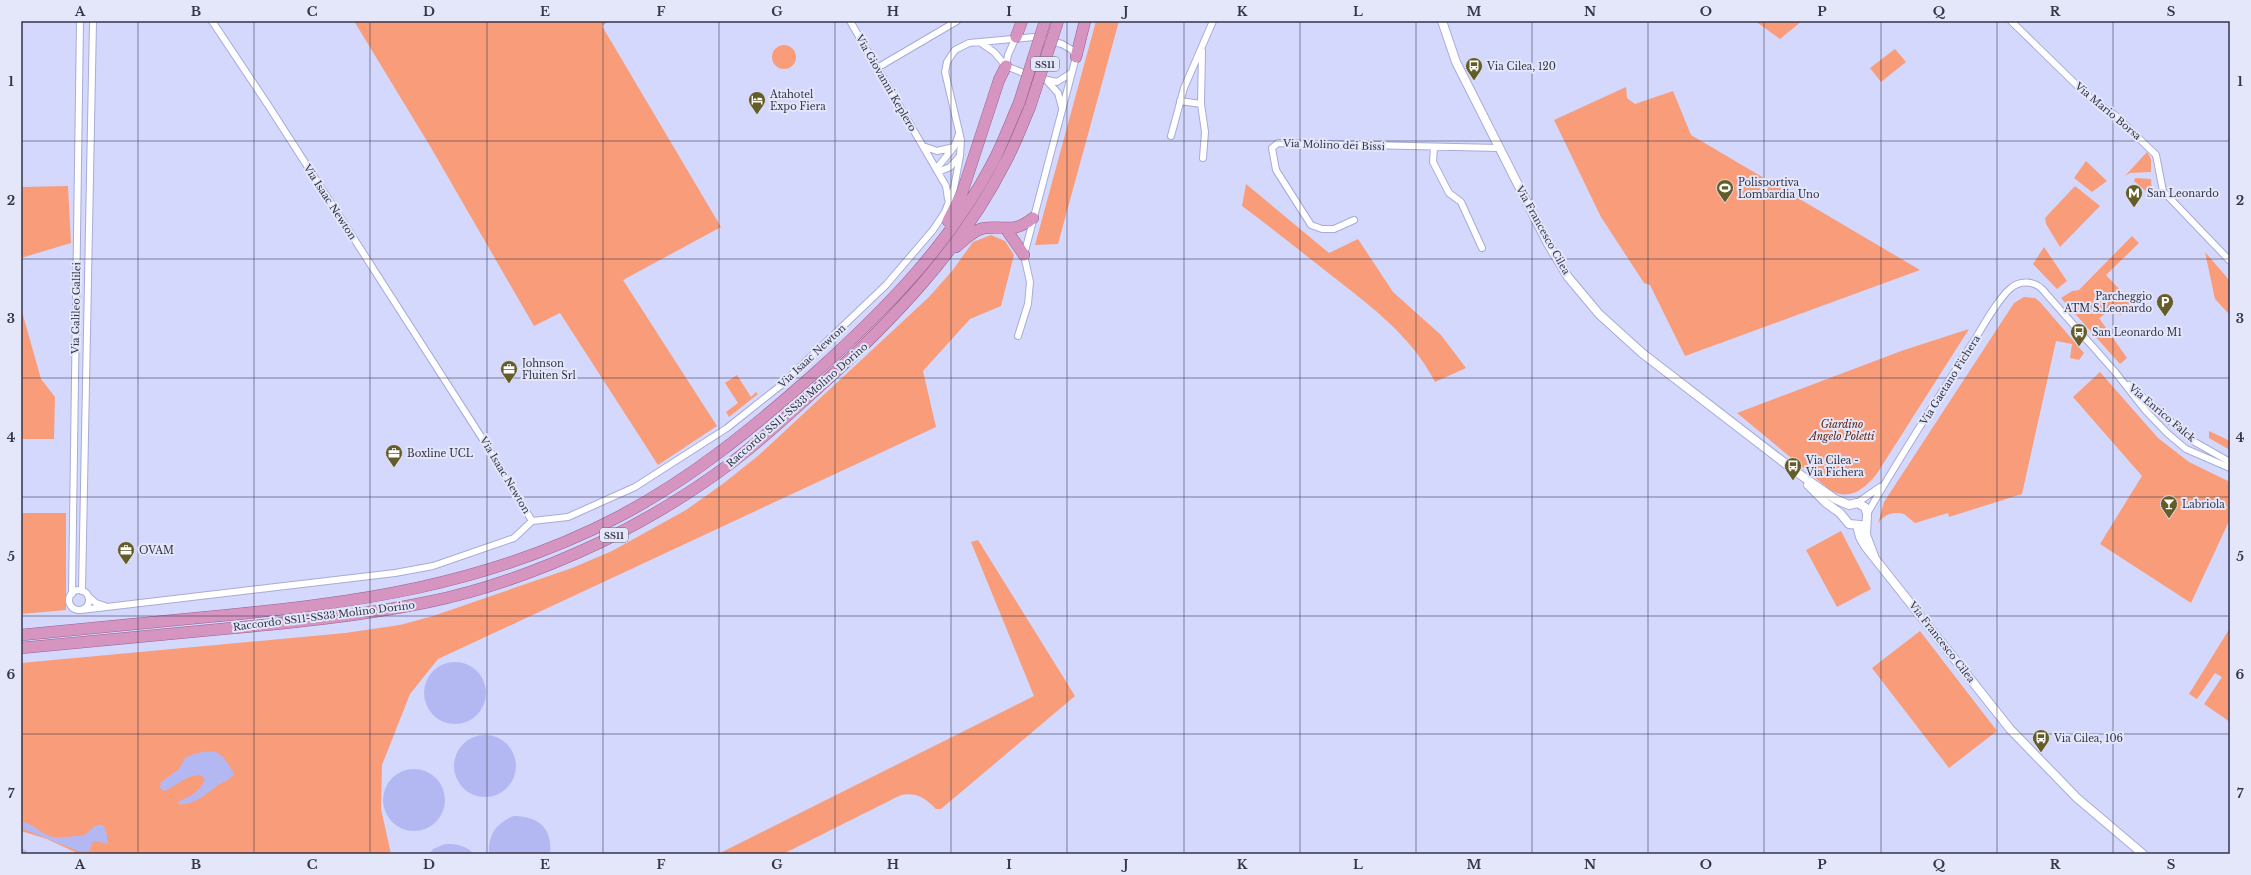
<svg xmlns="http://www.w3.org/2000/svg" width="2251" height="875" viewBox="0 0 2251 875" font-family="'Libre Baskerville',serif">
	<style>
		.green { fill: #f99c7a }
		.water { fill: #b3b8f3 }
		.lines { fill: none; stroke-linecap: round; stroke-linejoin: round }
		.canal { stroke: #b3b8f3; stroke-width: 9 }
		.minor-casing { stroke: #a7abd8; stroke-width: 8 }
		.tertiary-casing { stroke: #a7abd8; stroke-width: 10 }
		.trunk-casing { stroke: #97618c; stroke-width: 12 }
		.minor { stroke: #fff; stroke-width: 6 }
		.tertiary { stroke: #fff; stroke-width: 8 }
		.trunk { stroke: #d694c0; stroke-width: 11 }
		.trunk-bridge-casing { stroke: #97618c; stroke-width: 12; stroke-linecap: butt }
		.trunk-bridge { stroke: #d694c0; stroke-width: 11 }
		.grid { fill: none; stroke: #343548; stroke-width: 1; stroke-opacity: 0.55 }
		.labels { text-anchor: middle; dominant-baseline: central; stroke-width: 4; stroke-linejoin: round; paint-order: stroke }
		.shield { fill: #e4e6f9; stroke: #696a7d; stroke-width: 1 }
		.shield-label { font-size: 9px; font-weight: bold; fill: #343548 }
		.poi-label { font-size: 10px; fill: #343548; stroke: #e4e6f9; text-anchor: start }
		.street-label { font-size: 10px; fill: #343548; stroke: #e4e6f9 }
		.park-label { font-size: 10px; font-style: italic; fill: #5b1a00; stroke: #e4e6f9 }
		.neatline { fill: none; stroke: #343548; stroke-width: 1.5 }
		.grid-label { font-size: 13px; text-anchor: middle; font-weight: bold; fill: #343548 }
	</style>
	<rect width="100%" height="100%" fill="#d4d8fd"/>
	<path class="green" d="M354,21H609L602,26L721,227L623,280L717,426L658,465L560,313L534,326L430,146Z
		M1096,21H1119L1058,244L1035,245Z
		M1755,21H1802L1780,39Z
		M772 57a12 12 0 1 1 24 0a12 12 0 1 1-24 0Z
		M1895,49L1906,62L1881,82L1870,68Z
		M1626,87L1627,98L1635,104L1673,91L1691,135L1920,270L1685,356L1650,285L1644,283L1601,217L1554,120Z
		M2147,152L2151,159V172L2130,173L2125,176Z
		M2086,161L2107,181L2092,192L2074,178Z
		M2135,178L2151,179L2152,192L2148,193L2134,181Z
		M1246,184L1329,253L1358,239L1393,292L1441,335L1466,368L1435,382C1411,334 1364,301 1322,268C1295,247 1269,226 1242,206Z
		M68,186L71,243L21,258V187Z
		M2075,186L2100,206L2060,247L2046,224L2045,218Z
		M991,235L1005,241L1014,255L1001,306L970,319L923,371L936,427L438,659L410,694L382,765L381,809L391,854H79L47,839L21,831V663L345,633L400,625L433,616L572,568L612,551L686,510L724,483L759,455L929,297L952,271L973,242Z
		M2132,236L2139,243L2106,275L2134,305L2120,315L2114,308L2099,318L2127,358L2120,364L2061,298L2072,291L2079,290Z
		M2044,247L2067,281L2057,289L2033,264Z
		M2205,252L2230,281V315L2215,299Z
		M2024,297L2035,298L2040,302L2084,353L2079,360L2070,358L2072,344L2056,341L2022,494L1949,517L1948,513L1915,523L1904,514C1894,511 1883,514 1878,524L1884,502L2014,303Z
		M21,308L41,379L55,397L54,439H21Z
		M1969,329L1876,475C1863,490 1849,501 1830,490L1737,413L1904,350Z
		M2100,372L2158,438L2189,462L2230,482V519L2191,603L2100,544L2142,476L2073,397Z
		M737,375L751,397L756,392L758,394L729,417L726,412L738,403L725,383Z
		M2209,431L2230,441V450L2209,438Z
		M21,513H66V610L21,614Z
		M1841,531L1871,589L1837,607L1806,550Z
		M978,540L1075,696L941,809H936C925,798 917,792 901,795L783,854H718L1034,696L971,542Z
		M2230,628V722L2204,704L2222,677L2215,673L2197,699L2189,694Z
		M1920,631L1997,731L1949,768L1872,668Z"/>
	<path class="water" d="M424 693a31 31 0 1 1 62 0a31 31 0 1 1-62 0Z
		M454 766a31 31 0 1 1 62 0a31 31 0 1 1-62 0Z
		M213,751C223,753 229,765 234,774C230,781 224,781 218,785C207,793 194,806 178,804L179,801C191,796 200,792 205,779L200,775C186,775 177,786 164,791L160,788L161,782L179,769L185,758L196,753Z
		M383 800a31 31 0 1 1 62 0a31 31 0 1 1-62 0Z
		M513,816C538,816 553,828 550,854H489C488,834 496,824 513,816Z
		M21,822C33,823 41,834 52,837C55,838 82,836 84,835C92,831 93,823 103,825L106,831L108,844L95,841L92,843L89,852L78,851L21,828Z
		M445,844C456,844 466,845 474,854H429L433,849Z"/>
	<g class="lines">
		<path class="canal" d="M21,853L23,854"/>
		<defs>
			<path id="minor" d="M212,21L268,105L482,438L532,521L568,517L635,487L727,428L780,386L886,285L933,230L945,212L954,188L960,156L961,140L945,72L947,62L955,50L969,43L1034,37L1062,44L1072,50L1076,57L1024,255L1030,282L1028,304L1018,336
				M850,21L946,186L948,199
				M2011,21L2091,99L2115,115L2156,155L2163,191L2230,261
				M1016,37L1008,55L1006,66L1029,75
				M981,43L994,52L1006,66
				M1202,51L1201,104L1205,132L1203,158
				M877,68L957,21
				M1038,78L1057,82L1071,73
				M1048,82L1058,93L1062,108
				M1180,101L1201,104
				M1171,136L1184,88L1213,21
				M923,146L937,151L954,147
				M1434,147L1433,162L1449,193L1461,202L1482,248
				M936,169L954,147L959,134
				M938,172L950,167L959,157
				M1354,220L1334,229H1322L1311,225L1276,170L1272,148L1278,143L1499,148
				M2129,385L2193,441L2230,462
				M1857,503L1880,487
				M1867,514C1899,458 1934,405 1968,350C1979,334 1997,299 2011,288C2020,280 2034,281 2042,289L2116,373L2145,410L2167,433L2186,449L2230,468
				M69 600a10 10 0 1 1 20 0a10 10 0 1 1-20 0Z
				M82,591L93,21
				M72,594L80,21
				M89,597L96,603L105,606
				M81,610L395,573L433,566L514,538L532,521"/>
			<path id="tertiary" d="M1442,21L1456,62L1547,242L1568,277L1599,314L1642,353L1795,471L1835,499L1849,505L1857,503L1865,507L1867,514L1866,535L1874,556
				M1808,485L1826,503L1840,513L1849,524L1860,525
				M1857,525L1860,537L1865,546L2010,729L2077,798L2143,854"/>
			<path id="trunk" d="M1016,37L1022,21
				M1076,57L1085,21
				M948,221L962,193L999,80L1006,66
				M1006,229L1024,255
				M956,247C965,240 974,229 985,228C1006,225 1013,234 1033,218
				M21,635C83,629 145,623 207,617C355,603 486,586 620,516C692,478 753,428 814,374C884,311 951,244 995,158C1004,140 1011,121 1019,103
				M21,648C88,642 155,635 222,629C290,623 360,616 428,602C487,590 546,568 601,542C646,520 691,493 731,463C762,440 790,413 819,387C891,322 961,250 1005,163C1015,145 1022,125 1030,107"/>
		</defs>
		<use href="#minor" class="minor-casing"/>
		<use href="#tertiary" class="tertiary-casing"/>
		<use href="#trunk" class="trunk-casing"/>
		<use href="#minor" class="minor"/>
		<use href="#tertiary" class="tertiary"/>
		<use href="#trunk" class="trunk"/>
		<defs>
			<path id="trunk-bridge" d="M1019,103L1045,21
				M1030,107L1058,21"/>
		</defs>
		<use href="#trunk-bridge" class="trunk-bridge-casing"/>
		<use href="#trunk-bridge" class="trunk-bridge"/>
	</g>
	<path class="grid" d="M138,21V854M254,21V854M370,21V854M487,21V854M603,21V854M719,21V854M835,21V854M951,21V854M1067,21V854M1184,21V854M1300,21V854M1416,21V854M1532,21V854M1648,21V854M1764,21V854M1881,21V854M1997,21V854M2113,21V854M21,141H2230M21,259H2230M21,378H2230M21,497H2230M21,616H2230M21,734H2230"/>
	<defs>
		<symbol id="bus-pin" viewBox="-11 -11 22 30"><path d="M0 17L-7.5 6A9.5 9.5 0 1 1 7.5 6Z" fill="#655d29" stroke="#e4e6f9"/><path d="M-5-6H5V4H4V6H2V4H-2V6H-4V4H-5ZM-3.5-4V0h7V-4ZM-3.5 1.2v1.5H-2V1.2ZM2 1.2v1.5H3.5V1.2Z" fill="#fff"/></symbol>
		<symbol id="hotel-pin" viewBox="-11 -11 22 30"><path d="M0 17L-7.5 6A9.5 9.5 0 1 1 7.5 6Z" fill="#655d29" stroke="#e4e6f9"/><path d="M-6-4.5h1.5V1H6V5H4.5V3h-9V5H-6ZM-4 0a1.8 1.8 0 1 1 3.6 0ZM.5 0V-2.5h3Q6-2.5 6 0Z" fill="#fff"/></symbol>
		<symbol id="stadium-pin" viewBox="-11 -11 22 30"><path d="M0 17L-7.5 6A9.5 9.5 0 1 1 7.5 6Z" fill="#655d29" stroke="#e4e6f9"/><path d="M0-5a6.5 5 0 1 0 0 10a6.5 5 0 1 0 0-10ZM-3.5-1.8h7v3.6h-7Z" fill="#fff"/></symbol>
		<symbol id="metro-pin" viewBox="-11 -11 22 30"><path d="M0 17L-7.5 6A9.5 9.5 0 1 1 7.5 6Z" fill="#655d29" stroke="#e4e6f9"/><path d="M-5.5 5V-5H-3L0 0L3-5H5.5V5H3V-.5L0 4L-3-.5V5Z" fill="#fff"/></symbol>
		<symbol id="parking-pin" viewBox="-11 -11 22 30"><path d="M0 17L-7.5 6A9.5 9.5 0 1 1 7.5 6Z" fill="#655d29" stroke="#e4e6f9"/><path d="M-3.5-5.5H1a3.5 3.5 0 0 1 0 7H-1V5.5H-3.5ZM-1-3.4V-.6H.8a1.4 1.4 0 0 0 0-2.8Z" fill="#fff"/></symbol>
		<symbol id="office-pin" viewBox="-11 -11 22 30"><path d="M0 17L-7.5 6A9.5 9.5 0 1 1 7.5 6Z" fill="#655d29" stroke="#e4e6f9"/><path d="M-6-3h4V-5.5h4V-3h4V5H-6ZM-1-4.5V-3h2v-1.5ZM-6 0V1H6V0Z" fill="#fff"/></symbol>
		<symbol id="bar-pin" viewBox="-11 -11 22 30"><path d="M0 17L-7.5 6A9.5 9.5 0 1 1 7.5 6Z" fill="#655d29" stroke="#e4e6f9"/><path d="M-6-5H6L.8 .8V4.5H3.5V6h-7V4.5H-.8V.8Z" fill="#fff"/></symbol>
	</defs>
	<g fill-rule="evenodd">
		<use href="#bus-pin" x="1464" y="56" width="20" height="27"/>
		<use href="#hotel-pin" x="747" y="90" width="20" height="27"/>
		<use href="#stadium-pin" x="1715" y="178" width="20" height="27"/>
		<use href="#metro-pin" x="2124" y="183" width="20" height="27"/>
		<use href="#parking-pin" x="2155" y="292" width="20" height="27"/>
		<use href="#bus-pin" x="2069" y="322" width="20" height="27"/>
		<use href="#office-pin" x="499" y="359" width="20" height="27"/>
		<use href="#office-pin" x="384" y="443" width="20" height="27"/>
		<use href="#bus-pin" x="1783" y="456" width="20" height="27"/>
		<use href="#bar-pin" x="2159" y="494" width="20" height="27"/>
		<use href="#office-pin" x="116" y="540" width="20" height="27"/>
		<use href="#bus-pin" x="2031" y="728" width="20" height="27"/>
	</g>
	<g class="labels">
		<g class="shield">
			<rect x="1031" y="57" width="28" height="14" rx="3"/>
			<rect x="600" y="528" width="28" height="14" rx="3"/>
		</g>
		<g class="shield-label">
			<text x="1045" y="64">SS11</text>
			<text x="614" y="535">SS11</text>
		</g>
		<g class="poi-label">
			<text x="1487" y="66">Via Cilea, 120</text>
			<text x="770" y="94">Atahotel<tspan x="770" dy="12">Expo Fiera</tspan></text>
			<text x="1738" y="182">Polisportiva<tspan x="1738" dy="12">Lombardia Uno</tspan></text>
			<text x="2147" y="193">San Leonardo</text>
			<text x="2152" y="296" text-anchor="end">Parcheggio<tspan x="2152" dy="12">ATM S.Leonardo</tspan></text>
			<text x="2092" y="332">San Leonardo M1</text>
			<text x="522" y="363">Johnson<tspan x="522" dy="12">Fluiten Srl</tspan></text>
			<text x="407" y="453">Boxline UCL</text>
			<text x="1806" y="460">Via Cilea -<tspan x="1806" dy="12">Via Fichera</tspan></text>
			<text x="2182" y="504">Labriola</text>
			<text x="139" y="550">OVAM</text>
			<text x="2054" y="738">Via Cilea, 106</text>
		</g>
		<g class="street-label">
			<text transform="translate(886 83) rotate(60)">Via Giovanni Keplero</text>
			<text transform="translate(2108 111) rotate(40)">Via Mario Borsa</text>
			<text transform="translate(1334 145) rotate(2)">Via Molino dei Bissi</text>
			<text transform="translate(330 202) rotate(57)">Via Isaac Newton</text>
			<text transform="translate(1543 230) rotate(61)">Via Francesco Cilea</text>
			<text transform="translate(76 308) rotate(-89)">Via Galileo Galilei</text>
			<text transform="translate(812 356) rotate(-43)">Via Isaac Newton</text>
			<text transform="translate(1950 380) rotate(-58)">Via Gaetano Fichera</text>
			<text transform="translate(797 405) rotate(-41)">Raccordo SS11-SS33 Molino Dorino</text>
			<text transform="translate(2162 413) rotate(40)">Via Enrico Falck</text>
			<text transform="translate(505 475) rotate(59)">Via Isaac Newton</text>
			<text transform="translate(324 616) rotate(-7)">Raccordo SS11-SS33 Molino Dorino</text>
			<text transform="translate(1942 642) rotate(52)">Via Francesco Cilea</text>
		</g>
		<g class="park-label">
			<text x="1842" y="424">Giardino<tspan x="1842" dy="12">Angelo Poletti</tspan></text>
		</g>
	</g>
	<rect width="2251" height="875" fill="none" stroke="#e4e6f9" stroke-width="44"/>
	<rect x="22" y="22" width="2207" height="831" class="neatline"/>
	<g class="grid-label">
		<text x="80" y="16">A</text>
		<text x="196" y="16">B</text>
		<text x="312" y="16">C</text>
		<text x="429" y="16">D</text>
		<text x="545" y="16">E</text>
		<text x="661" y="16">F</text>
		<text x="777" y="16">G</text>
		<text x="893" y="16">H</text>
		<text x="1009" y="16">I</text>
		<text x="1126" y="16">J</text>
		<text x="1242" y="16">K</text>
		<text x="1358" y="16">L</text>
		<text x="1474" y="16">M</text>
		<text x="1590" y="16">N</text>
		<text x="1706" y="16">O</text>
		<text x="1822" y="16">P</text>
		<text x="1939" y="16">Q</text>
		<text x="2055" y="16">R</text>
		<text x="2171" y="16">S</text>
		<text x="11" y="86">1</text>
		<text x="2240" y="86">1</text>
		<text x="11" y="205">2</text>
		<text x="2240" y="205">2</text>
		<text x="11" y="323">3</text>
		<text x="2240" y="323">3</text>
		<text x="11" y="442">4</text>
		<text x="2240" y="442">4</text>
		<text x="11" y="561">5</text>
		<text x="2240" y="561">5</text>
		<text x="11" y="679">6</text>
		<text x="2240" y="679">6</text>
		<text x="11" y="798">7</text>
		<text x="2240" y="798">7</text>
		<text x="80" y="869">A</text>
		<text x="196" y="869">B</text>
		<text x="312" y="869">C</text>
		<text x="429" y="869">D</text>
		<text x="545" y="869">E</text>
		<text x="661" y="869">F</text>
		<text x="777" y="869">G</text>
		<text x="893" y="869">H</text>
		<text x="1009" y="869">I</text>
		<text x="1126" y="869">J</text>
		<text x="1242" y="869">K</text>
		<text x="1358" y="869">L</text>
		<text x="1474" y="869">M</text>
		<text x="1590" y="869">N</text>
		<text x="1706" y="869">O</text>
		<text x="1822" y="869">P</text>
		<text x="1939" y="869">Q</text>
		<text x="2055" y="869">R</text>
		<text x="2171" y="869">S</text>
	</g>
</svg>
